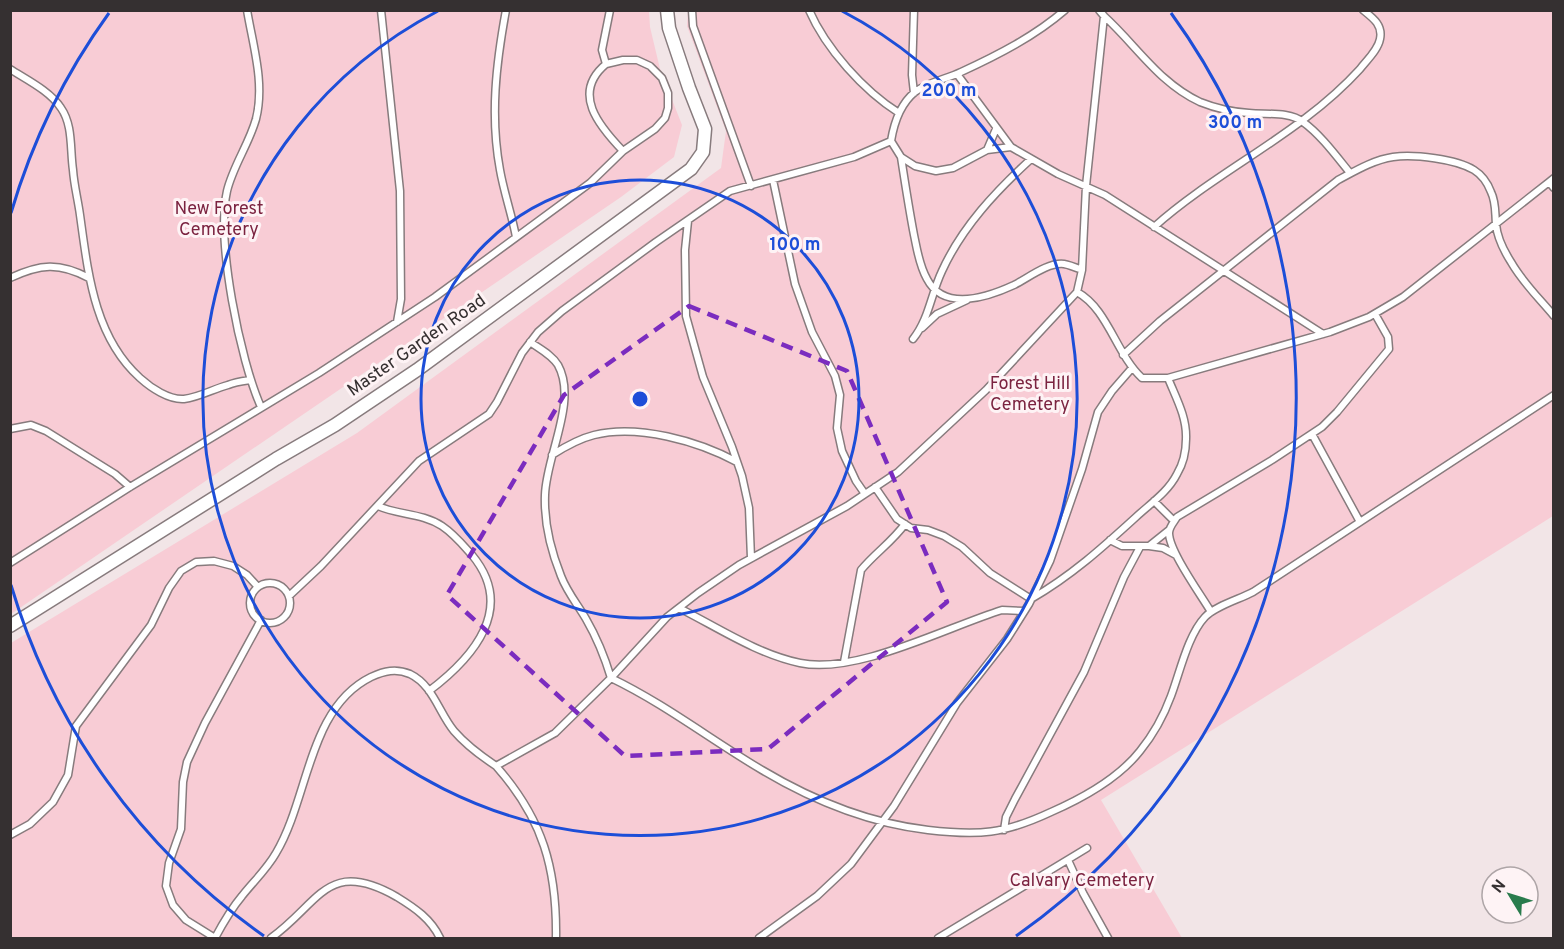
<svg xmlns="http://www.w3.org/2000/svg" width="1564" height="949" viewBox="0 0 1564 949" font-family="Overpass,sans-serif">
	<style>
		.green { fill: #f8ccd5 }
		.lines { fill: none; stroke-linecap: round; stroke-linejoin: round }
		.lane-casing { stroke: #877b7d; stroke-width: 9 }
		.street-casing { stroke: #877b7d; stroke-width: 15 }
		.lane { stroke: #fff; stroke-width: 6 }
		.street { stroke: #fff; stroke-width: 12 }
		.marked { fill: none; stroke: #7b2cbf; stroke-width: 4.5; stroke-dasharray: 12 8; stroke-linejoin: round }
		.ring { fill: none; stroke: #1d4ed8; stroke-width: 3 }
		.labels { text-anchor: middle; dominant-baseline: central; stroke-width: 6; stroke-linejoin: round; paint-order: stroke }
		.park-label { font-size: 18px; fill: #7b2340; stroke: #fef3f5 }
		.street-label { font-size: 18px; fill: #353031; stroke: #fef3f5 }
		.centre { fill: #1d4ed8; stroke: #fef3f5; stroke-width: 3 }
		.ring-label { font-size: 18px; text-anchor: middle; font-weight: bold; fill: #1d4ed8; stroke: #fef3f5; stroke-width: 6; stroke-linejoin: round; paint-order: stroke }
	</style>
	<rect width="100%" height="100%" fill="#f2e5e7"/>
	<path class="green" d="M11,11H649L650,27L660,69L682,125L674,157L621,197L11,614Z
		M688,11H1553V516L1101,800L1182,938H11V643L357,433L721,168L726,131L687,26Z"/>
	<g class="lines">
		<defs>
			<path id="lane" d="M247,10C253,46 265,83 256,119C249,144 233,166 227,191C216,241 240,360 261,407
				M381,10L400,191L401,299L397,322
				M506,10C496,64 490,116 500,170C504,193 512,215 516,237
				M692,10L693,26L751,186
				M809,10C826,49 864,91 899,113
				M914,10L912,75L914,93
				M1104,16C1136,45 1159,83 1200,102C1215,108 1233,112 1249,113C1266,115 1289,111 1303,122C1320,134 1337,157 1350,173
				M606,64C571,93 599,126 623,151
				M10,69C27,80 50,91 61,108C73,125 70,149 73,170C74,185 78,200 80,215C88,272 94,337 140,378C151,388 169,400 184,399C200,397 213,389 228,385C235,382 243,381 250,380
				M957,74L1011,147L1058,174L1105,195L1323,334
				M891,141L901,157L915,166L936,171L953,168L987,150L1011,147
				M987,150L996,129
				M901,157C905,183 909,209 914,235C917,249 919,265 927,279C944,312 988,297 1014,285C1028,278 1048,262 1064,264C1070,265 1077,268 1082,270
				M1554,178L1549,182L1554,188
				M773,180L795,284L812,332L835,376L840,395L837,428L842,451L856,481L865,494
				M688,221L685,250L686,316L703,377L732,447L742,476L749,508L751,558
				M1154,227C1219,169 1301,134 1360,69C1367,60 1378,50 1380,39C1383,25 1373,18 1363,10
				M10,278C40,264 59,262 89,278
				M1077,292C1108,309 1116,354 1142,378H1168L1330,332L1369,317L1403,297L1549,182
				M922,328L937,314L967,300
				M913,339C929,319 931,294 942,271C962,227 996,191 1031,159
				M530,342C540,349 552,355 558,365C578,401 546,456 545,495C544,522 551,551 561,576C567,592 578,605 586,619C597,638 605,658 611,678C665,704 711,740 762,770C814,801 868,823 928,830C979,836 1004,834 1051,812C1083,798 1118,779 1140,751C1153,735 1164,715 1171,696C1180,672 1188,635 1205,617C1215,606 1240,599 1253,592L1554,395
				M1123,355L1160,321L1338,180C1355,171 1373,160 1393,157C1414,154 1456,159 1474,170C1482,175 1488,184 1491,192C1496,202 1495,212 1496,224C1497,237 1504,251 1511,262C1523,283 1539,298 1554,316
				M10,429L31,425L46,431L115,474L130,487
				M1312,434L1360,522
				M552,455C566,446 578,439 594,435C638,424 698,441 737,462
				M875,487L897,519L911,528L928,530L944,536L962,547L990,573L1031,599C1071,576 1102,548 1136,517C1150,504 1168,492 1177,474C1183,464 1186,450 1186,439C1187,417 1176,398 1168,378
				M1154,501L1174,521
				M378,506C398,515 422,513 442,526C454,534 463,545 472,555C516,608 474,657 429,691
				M1110,540L1122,546H1149L1169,530
				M1149,546L1163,548L1176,555
				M10,563L130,487L319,373L435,297L590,183L623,151L655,129L665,118L668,108V93L662,78L650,66L637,60H623L606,64L602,50L610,10
				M250 603a20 20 0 1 1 40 0a20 20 0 1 1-40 0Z
				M289,596L321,566L419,461L489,414L497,402L522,353L538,332L562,311L656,242L730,191L854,157L891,141C894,123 900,104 915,92C927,82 947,79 961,72C998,55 1035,36 1065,10
				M679,608C717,627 757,654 800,663C856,675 947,627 1002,610L1024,611
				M1211,612C1201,595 1169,551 1169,533C1169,527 1174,522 1177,517L1272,460L1322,427L1337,412L1389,349L1388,337L1375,314
				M261,620L205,723L187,762L183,782L181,829L169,863L166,886L173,905L186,920L215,938C223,923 231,909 242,896C253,882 267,869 276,853C309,798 308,708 371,677C384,671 396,668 410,674C433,685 439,713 454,731C466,745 481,756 496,766L555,733L611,678L667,617L698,593L739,565L847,506L898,472L986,390L1077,292L1082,270L1086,186L1104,16L1099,10
				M844,662L861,570C875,553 892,542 905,524
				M496,766C543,819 557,869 556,938
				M1004,830L1006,817L1015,799L1084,672L1124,577L1140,547
				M10,835L30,824L53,802L68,775L76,726L151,625L169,588L181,571L196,562L214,561L233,566L247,575L258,587
				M1068,860L1083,893L1108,938
				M271,938C320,903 327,857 397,897C415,908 431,919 440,938
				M759,938L817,896L851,864L894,806L957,703L1007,639L1029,604L1050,561L1082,469L1098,412L1112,391L1132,368
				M938,938L1087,848"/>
			<path id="street" d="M10,626L276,459L335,425L417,370L691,169L703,152L705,129L689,88L669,28L667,10"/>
		</defs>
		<use href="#lane" class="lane-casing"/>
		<use href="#street" class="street-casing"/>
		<use href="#lane" class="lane"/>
		<use href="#street" class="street"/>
	</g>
	<path class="marked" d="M689,306L847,371L947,602L768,749L625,756L447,595L564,395Z"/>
	<g class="ring">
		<circle cx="640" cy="399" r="219"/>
		<path d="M842 11A437 437 0 1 1 438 11"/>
		<path d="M264 936A656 656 0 0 1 11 585M11 213A656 656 0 0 1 109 13M1171 13A656 656 0 0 1 1016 936"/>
	</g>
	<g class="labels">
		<g class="park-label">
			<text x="219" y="209">New Forest<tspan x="219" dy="21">Cemetery</tspan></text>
			<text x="1030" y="384">Forest Hill<tspan x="1030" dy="21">Cemetery</tspan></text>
			<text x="1082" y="881">Calvary Cemetery</text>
		</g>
		<g class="street-label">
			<text transform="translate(417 346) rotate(-35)">Master Garden Road</text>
		</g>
	</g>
	<circle cx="640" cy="399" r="9" class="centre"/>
	<g class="ring-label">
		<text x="949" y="96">200 m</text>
		<text x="1235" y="128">300 m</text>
		<text x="795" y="250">100 m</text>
	</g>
	<rect width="1564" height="949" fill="none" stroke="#353031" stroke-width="24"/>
	<g transform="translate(1510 895) rotate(308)"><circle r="28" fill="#fef3f5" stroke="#aea5a7" stroke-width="1.5"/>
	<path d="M0-4.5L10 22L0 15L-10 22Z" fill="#297b4c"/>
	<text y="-9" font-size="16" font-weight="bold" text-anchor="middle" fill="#353031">N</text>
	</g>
</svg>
